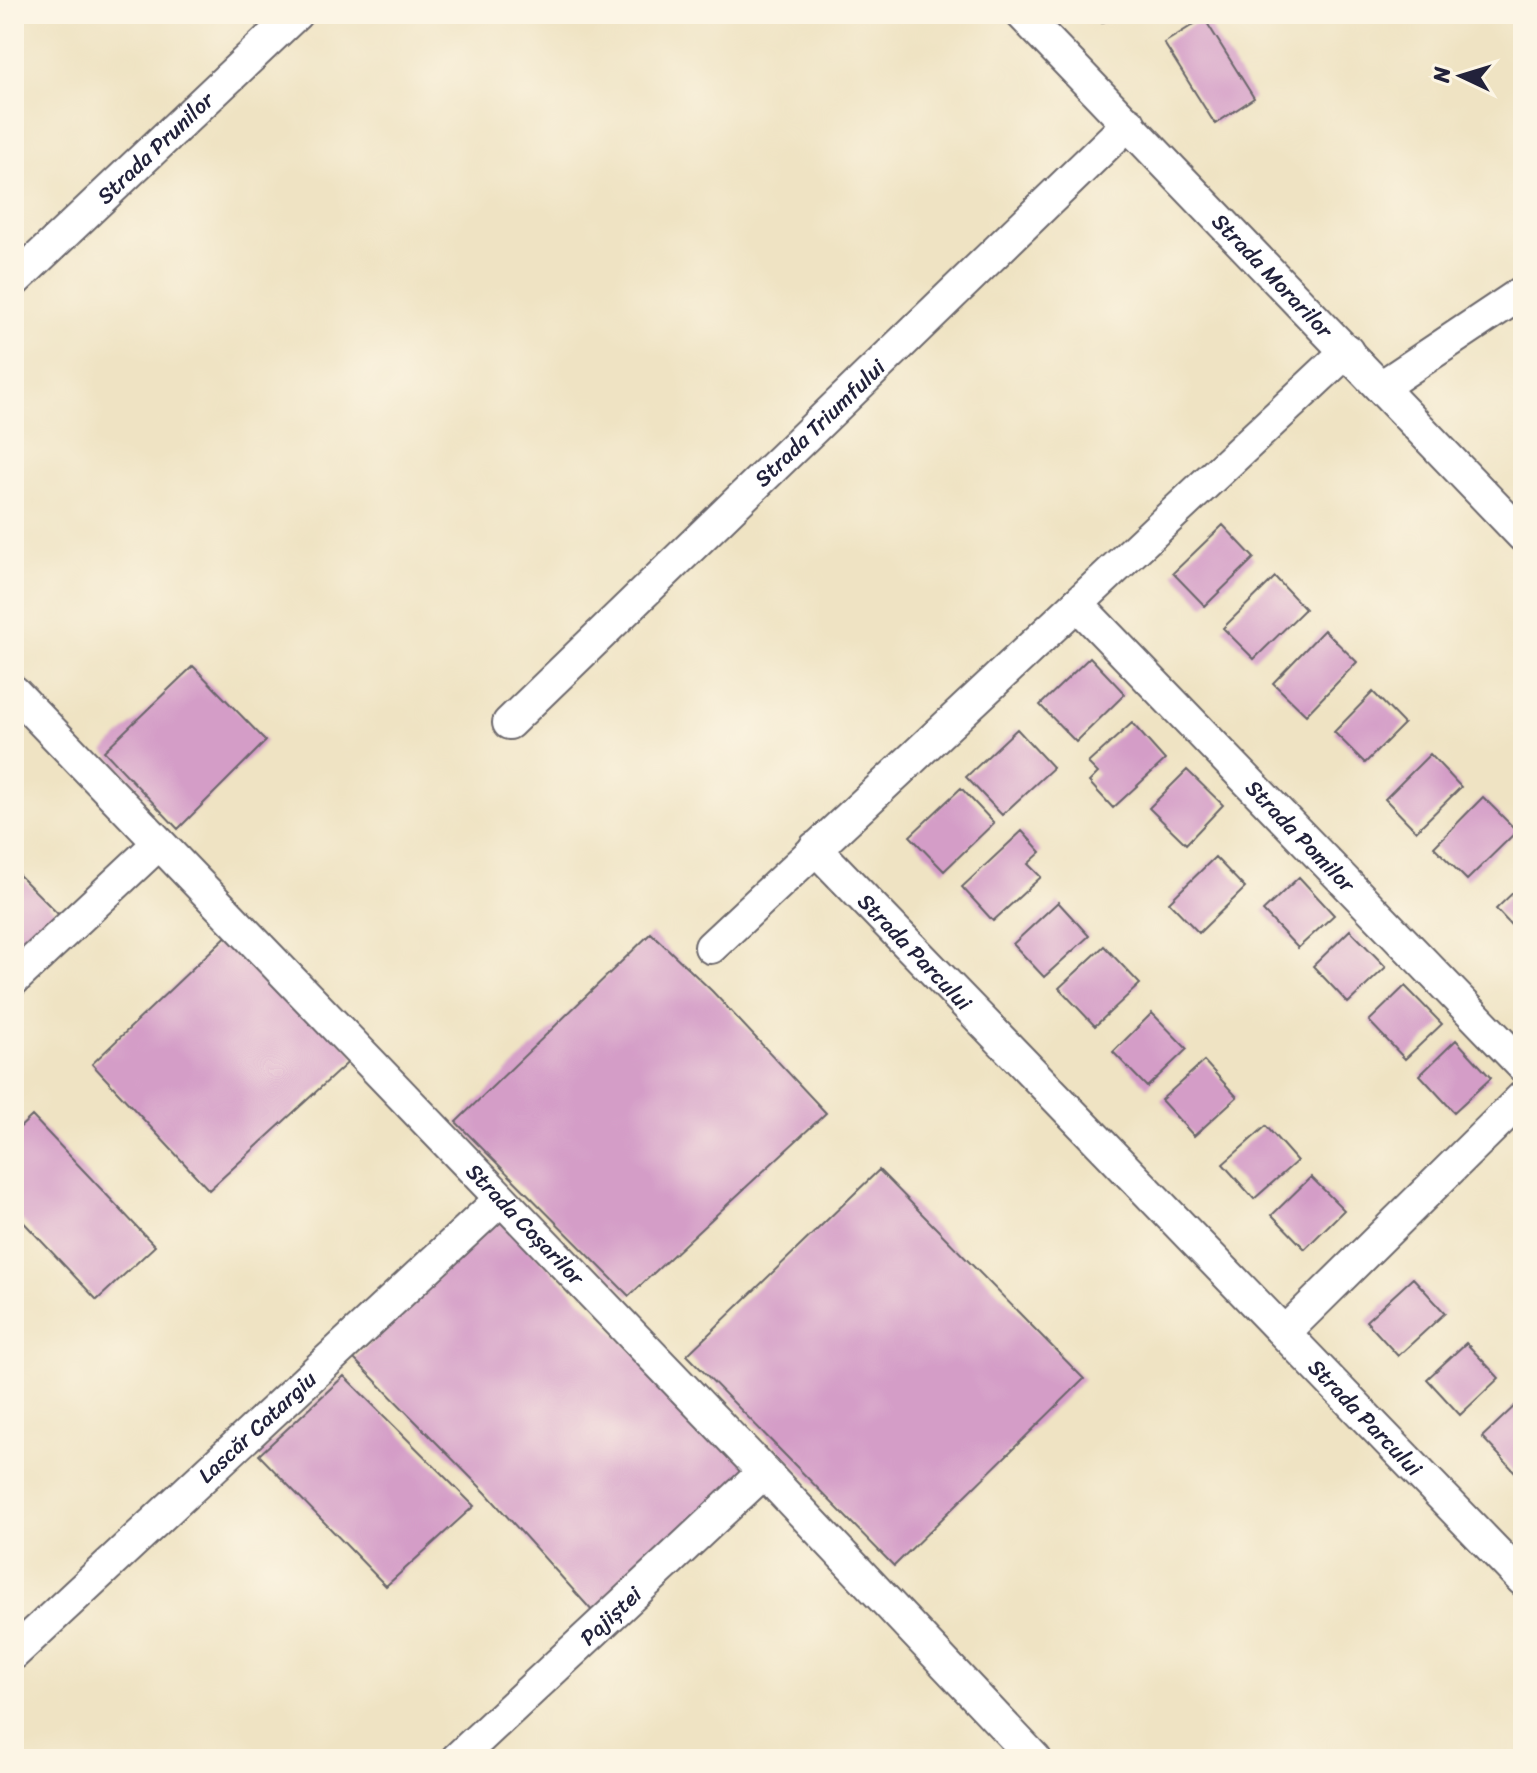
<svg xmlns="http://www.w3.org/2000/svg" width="1537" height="1773" viewBox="0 0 1537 1773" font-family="Sriracha,sans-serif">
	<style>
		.building { fill: #d49dc7 }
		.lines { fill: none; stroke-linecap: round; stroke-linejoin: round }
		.minor-casing { stroke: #6a666b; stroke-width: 36 }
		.minor { stroke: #fff; stroke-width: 32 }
		.labels { text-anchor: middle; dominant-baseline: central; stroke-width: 8; stroke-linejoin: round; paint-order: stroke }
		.street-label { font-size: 22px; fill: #22223b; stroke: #fcf5e5 }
	</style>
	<rect width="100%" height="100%" fill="#fcf5e5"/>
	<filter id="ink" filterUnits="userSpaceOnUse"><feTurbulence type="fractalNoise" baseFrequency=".0125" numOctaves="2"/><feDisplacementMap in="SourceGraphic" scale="16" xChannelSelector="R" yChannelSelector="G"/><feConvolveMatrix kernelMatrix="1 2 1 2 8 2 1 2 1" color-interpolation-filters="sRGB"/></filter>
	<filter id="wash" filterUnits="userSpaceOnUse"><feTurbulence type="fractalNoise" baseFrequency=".006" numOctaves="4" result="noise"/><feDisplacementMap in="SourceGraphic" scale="32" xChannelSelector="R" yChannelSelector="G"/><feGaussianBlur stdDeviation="1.8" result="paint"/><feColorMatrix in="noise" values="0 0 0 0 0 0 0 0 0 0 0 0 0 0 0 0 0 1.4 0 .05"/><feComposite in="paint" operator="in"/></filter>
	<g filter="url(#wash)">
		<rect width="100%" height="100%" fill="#efe3c3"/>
		<g id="blocks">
			<path class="building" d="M1096,14H1116L1102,23Z
				M1204,18L1254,98L1215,124L1164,43Z
				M1223,525L1254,558L1205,606L1173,573Z
				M1275,577L1305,609L1254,659L1223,628Z
				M1324,630L1357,662L1306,715L1273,683Z
				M1090,657L1125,694L1076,742L1040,705Z
				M193,666L266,741L178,829L104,751Z
				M1373,692L1404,724L1365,763L1334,732Z
				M1132,723L1165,760L1113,808L1089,782L1098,773L1088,763Z
				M1017,729L1053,768L1002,815L966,777Z
				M1430,754L1461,787L1416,831L1385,799Z
				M1187,770L1223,805L1186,844L1149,808Z
				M961,788L994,823L944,871L910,836Z
				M1483,797L1517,831L1467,880L1434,847Z
				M1022,831L1041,852L1028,864L1041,877L993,921L962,887Z
				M1215,857L1245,888L1199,933L1169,902Z
				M14,870L64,920L14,964Z
				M1299,877L1334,915L1298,948L1263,911Z
				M1523,883V938L1496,909Z
				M1058,902L1089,936L1044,977L1013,944Z
				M236,927L355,1056L209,1190L92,1064Z
				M1350,930L1386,967L1348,1003L1313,966Z
				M651,933L712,991L826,1113L629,1296L456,1122Z
				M1104,946L1140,984L1095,1026L1059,988Z
				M1405,986L1442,1024L1405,1059L1369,1021Z
				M1152,1013L1187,1049L1147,1087L1113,1052Z
				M1456,1040L1491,1078L1454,1112L1420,1075Z
				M1204,1061L1237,1097L1194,1136L1161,1100Z
				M32,1116L155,1246L97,1300L14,1212V1133Z
				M1266,1126L1297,1161L1254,1199L1223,1164Z
				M879,1170L1084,1379L894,1566L687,1355Z
				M1311,1177L1344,1210L1305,1249L1272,1215Z
				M498,1218L752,1469L594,1613L486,1493L354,1359Z
				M1413,1278L1445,1313L1398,1356L1366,1321Z
				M1466,1343L1499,1378L1460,1415L1427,1379Z
				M344,1376L474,1506L386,1586L259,1455Z
				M1520,1401L1523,1466L1516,1473L1482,1437Z"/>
		</g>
	</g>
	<g filter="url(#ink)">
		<use href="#blocks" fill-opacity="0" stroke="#6a666b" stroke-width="2"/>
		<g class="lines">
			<defs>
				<g id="minor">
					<path id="s1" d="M1022,14L1523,536"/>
					<path id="s2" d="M14,281L296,14"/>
					<path d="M1381,387L1523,292"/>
					<path id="s3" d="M1077,604L1523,1066"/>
					<path id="s4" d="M14,692L764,1472L1035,1759"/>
					<path id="s5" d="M509,723L1129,123"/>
					<path id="s6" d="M815,848L1523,1580"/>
					<path d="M711,947L1347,351"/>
					<path d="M14,979L159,843"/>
					<path d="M1285,1332L1523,1097"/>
					<path id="s7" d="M14,1653L501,1199"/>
					<path id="s8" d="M457,1759L764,1472"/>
				</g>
			</defs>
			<use href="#minor" class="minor-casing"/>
			<use href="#minor" class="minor"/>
		</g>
	</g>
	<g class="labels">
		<g class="street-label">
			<text stroke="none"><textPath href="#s2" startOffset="194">Strada Prunilor</textPath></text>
			<text stroke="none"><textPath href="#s1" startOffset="362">Strada Morarilor</textPath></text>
			<text stroke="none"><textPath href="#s5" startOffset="432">Strada Triumfului</textPath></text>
			<text stroke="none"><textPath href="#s3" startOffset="322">Strada Pomilor</textPath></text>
			<text stroke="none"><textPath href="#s6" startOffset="144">Strada Parcului</textPath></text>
			<text stroke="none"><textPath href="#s4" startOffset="738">Strada Coșarilor</textPath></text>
			<text stroke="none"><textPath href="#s6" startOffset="792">Strada Parcului</textPath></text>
			<text stroke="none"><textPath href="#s7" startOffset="332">Lascăr Catargiu</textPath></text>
			<text stroke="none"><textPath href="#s8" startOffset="210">Pajiștei</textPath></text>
		</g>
	</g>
	<rect width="1537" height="1773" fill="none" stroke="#fcf5e5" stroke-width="48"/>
	<g transform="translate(1461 76) rotate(274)" stroke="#fcf5e5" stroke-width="6" paint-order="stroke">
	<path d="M0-6L14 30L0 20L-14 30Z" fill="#22223b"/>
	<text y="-12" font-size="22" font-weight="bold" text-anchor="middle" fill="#22223b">N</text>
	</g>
</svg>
